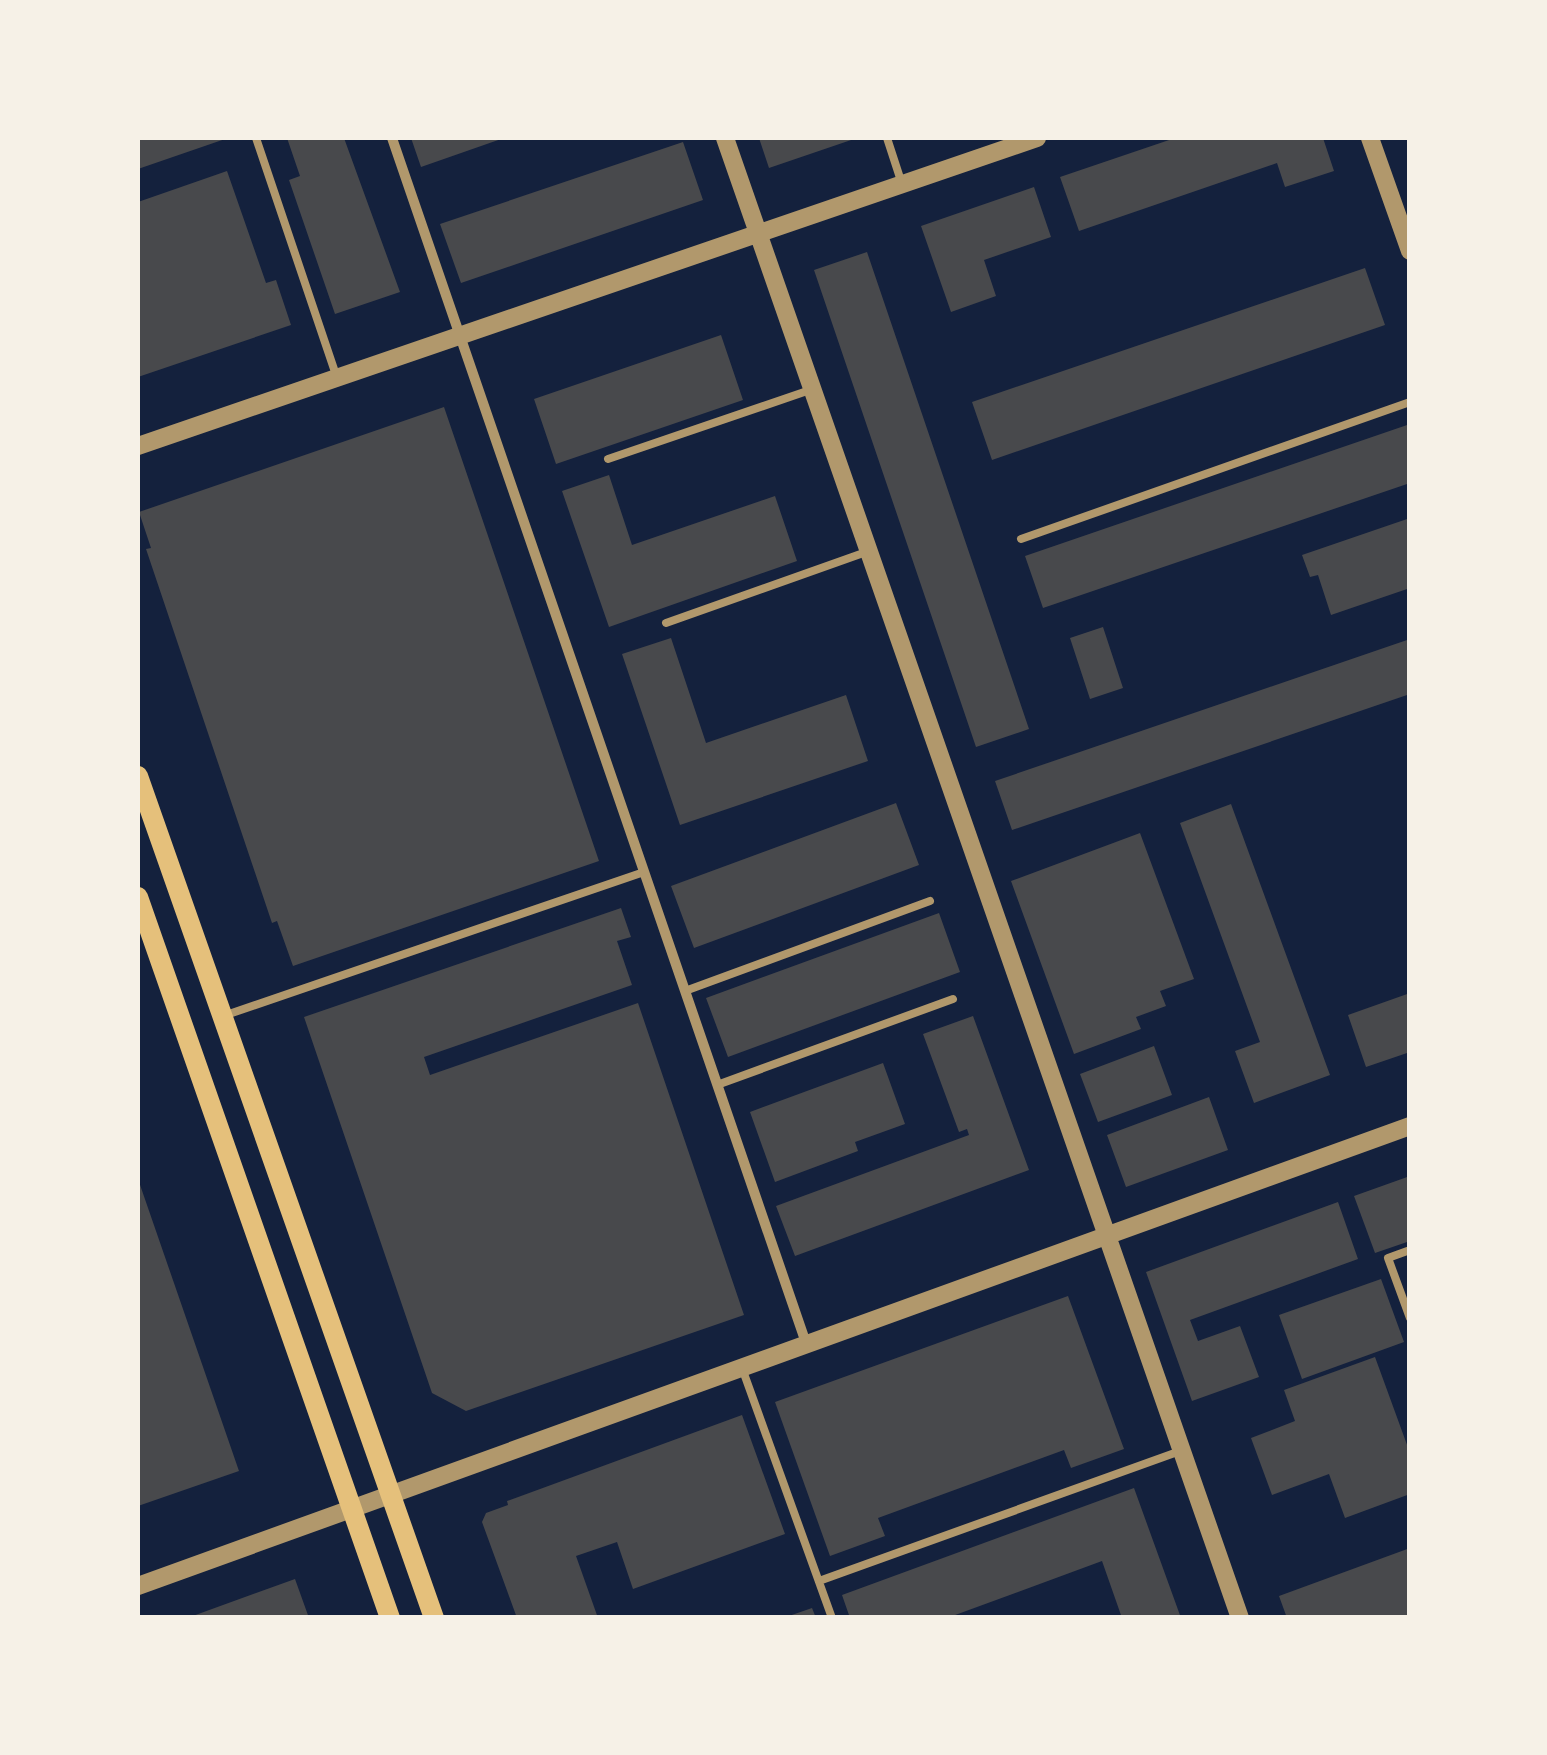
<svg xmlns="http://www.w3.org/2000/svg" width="1547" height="1755" viewBox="0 0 1547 1755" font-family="Manrope,sans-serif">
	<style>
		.building { fill: #48494c }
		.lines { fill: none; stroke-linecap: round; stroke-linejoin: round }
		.service { stroke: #b1986c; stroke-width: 8 }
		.minor { stroke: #b1986c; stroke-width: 10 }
		.tertiary { stroke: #b1986c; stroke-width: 18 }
		.secondary { stroke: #e5c07b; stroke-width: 20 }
	</style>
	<rect width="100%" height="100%" fill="#14213d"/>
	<path class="building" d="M138,138H228L138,169Z
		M287,138H344L400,292L335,314L289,180L300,176Z
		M411,138H504L421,167Z
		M759,138H857L769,168Z
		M1175,138H1323L1334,171L1285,187L1277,163L1079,231L1060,177Z
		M683,142L703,200L461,283L440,224Z
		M227,171L266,283L276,280L291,325L138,377V202Z
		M1034,187L1051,237L984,260L996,296L951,312L921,226Z
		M867,252L1029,729L976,747L814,270Z
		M1365,268L1385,325L992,460L972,402Z
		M721,335L743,400L556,464L534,399Z
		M444,407L599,861L293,966L277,921L272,923L146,549L151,548L139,512Z
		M1410,424V483L1043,608L1025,556Z
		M609,475L632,545L775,496L797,561L609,627L562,491Z
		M1410,518V588L1331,615L1318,575L1310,577L1302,555Z
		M1103,627L1123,688L1090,699L1070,638Z
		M671,638L706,743L846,695L868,761L680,825L622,654Z
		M1410,639V694L1012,830L995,781Z
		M896,803L919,865L694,948L671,886Z
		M1231,804L1330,1075L1254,1103L1235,1051L1260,1042L1180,823Z
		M1140,833L1194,979L1160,991L1166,1006L1136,1017L1141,1029L1074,1054L1011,881Z
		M621,908L631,937L617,941L632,985L424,1057L430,1075L638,1003L744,1315L466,1411L432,1393L304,1017Z
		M939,913L960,972L728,1057L706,998Z
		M1410,993V1052L1366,1067L1348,1015Z
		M973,1016L1029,1170L795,1256L776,1206L969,1135L967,1129L959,1132L923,1034Z
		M1154,1046L1172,1095L1098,1122L1080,1074Z
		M883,1063L905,1124L855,1142L858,1151L775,1182L750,1112Z
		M1209,1097L1228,1150L1126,1187L1107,1135Z
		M1410,1176V1241L1375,1253L1354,1196Z
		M138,1179L239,1471L138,1506Z
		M1338,1202L1358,1259L1190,1320L1198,1341L1240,1326L1259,1377L1192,1401L1146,1272Z
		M1381,1279L1404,1342L1302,1379L1279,1315Z
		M1068,1296L1124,1449L1071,1468L1064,1450L878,1518L885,1536L830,1556L775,1402Z
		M1375,1357L1410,1453V1494L1345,1518L1329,1474L1272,1495L1251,1438L1295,1421L1284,1390Z
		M742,1415L785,1534L633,1589L617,1542L576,1556L598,1618H517L482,1522L486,1513L508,1505L507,1501Z
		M1134,1488L1181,1618H1122L1102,1561L947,1618H850L842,1595Z
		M1410,1548V1615L1287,1618L1279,1596Z
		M295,1579L309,1618H190V1617Z
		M812,1608L816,1618H786V1617Z"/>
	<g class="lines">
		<path class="service" d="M256,138L336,375
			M887,138L902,184
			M608,459L813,389
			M1021,539L1410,402
			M666,623L869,551
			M685,991L930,901
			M226,1015L644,872
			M717,1085L953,999
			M1410,1250L1388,1258L1410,1318
			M742,1368L832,1618
			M819,1581L1183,1450"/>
		<path class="minor" d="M392,138L806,1343"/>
		<path class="tertiary" d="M725,138L1240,1618
			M1370,138L1410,251
			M138,446L1037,138
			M138,1586L1410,1126"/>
		<path class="secondary" d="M138,776L434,1618
			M138,897L390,1618"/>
	</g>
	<rect width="1547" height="1755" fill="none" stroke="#f6f1e7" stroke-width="280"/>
</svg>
